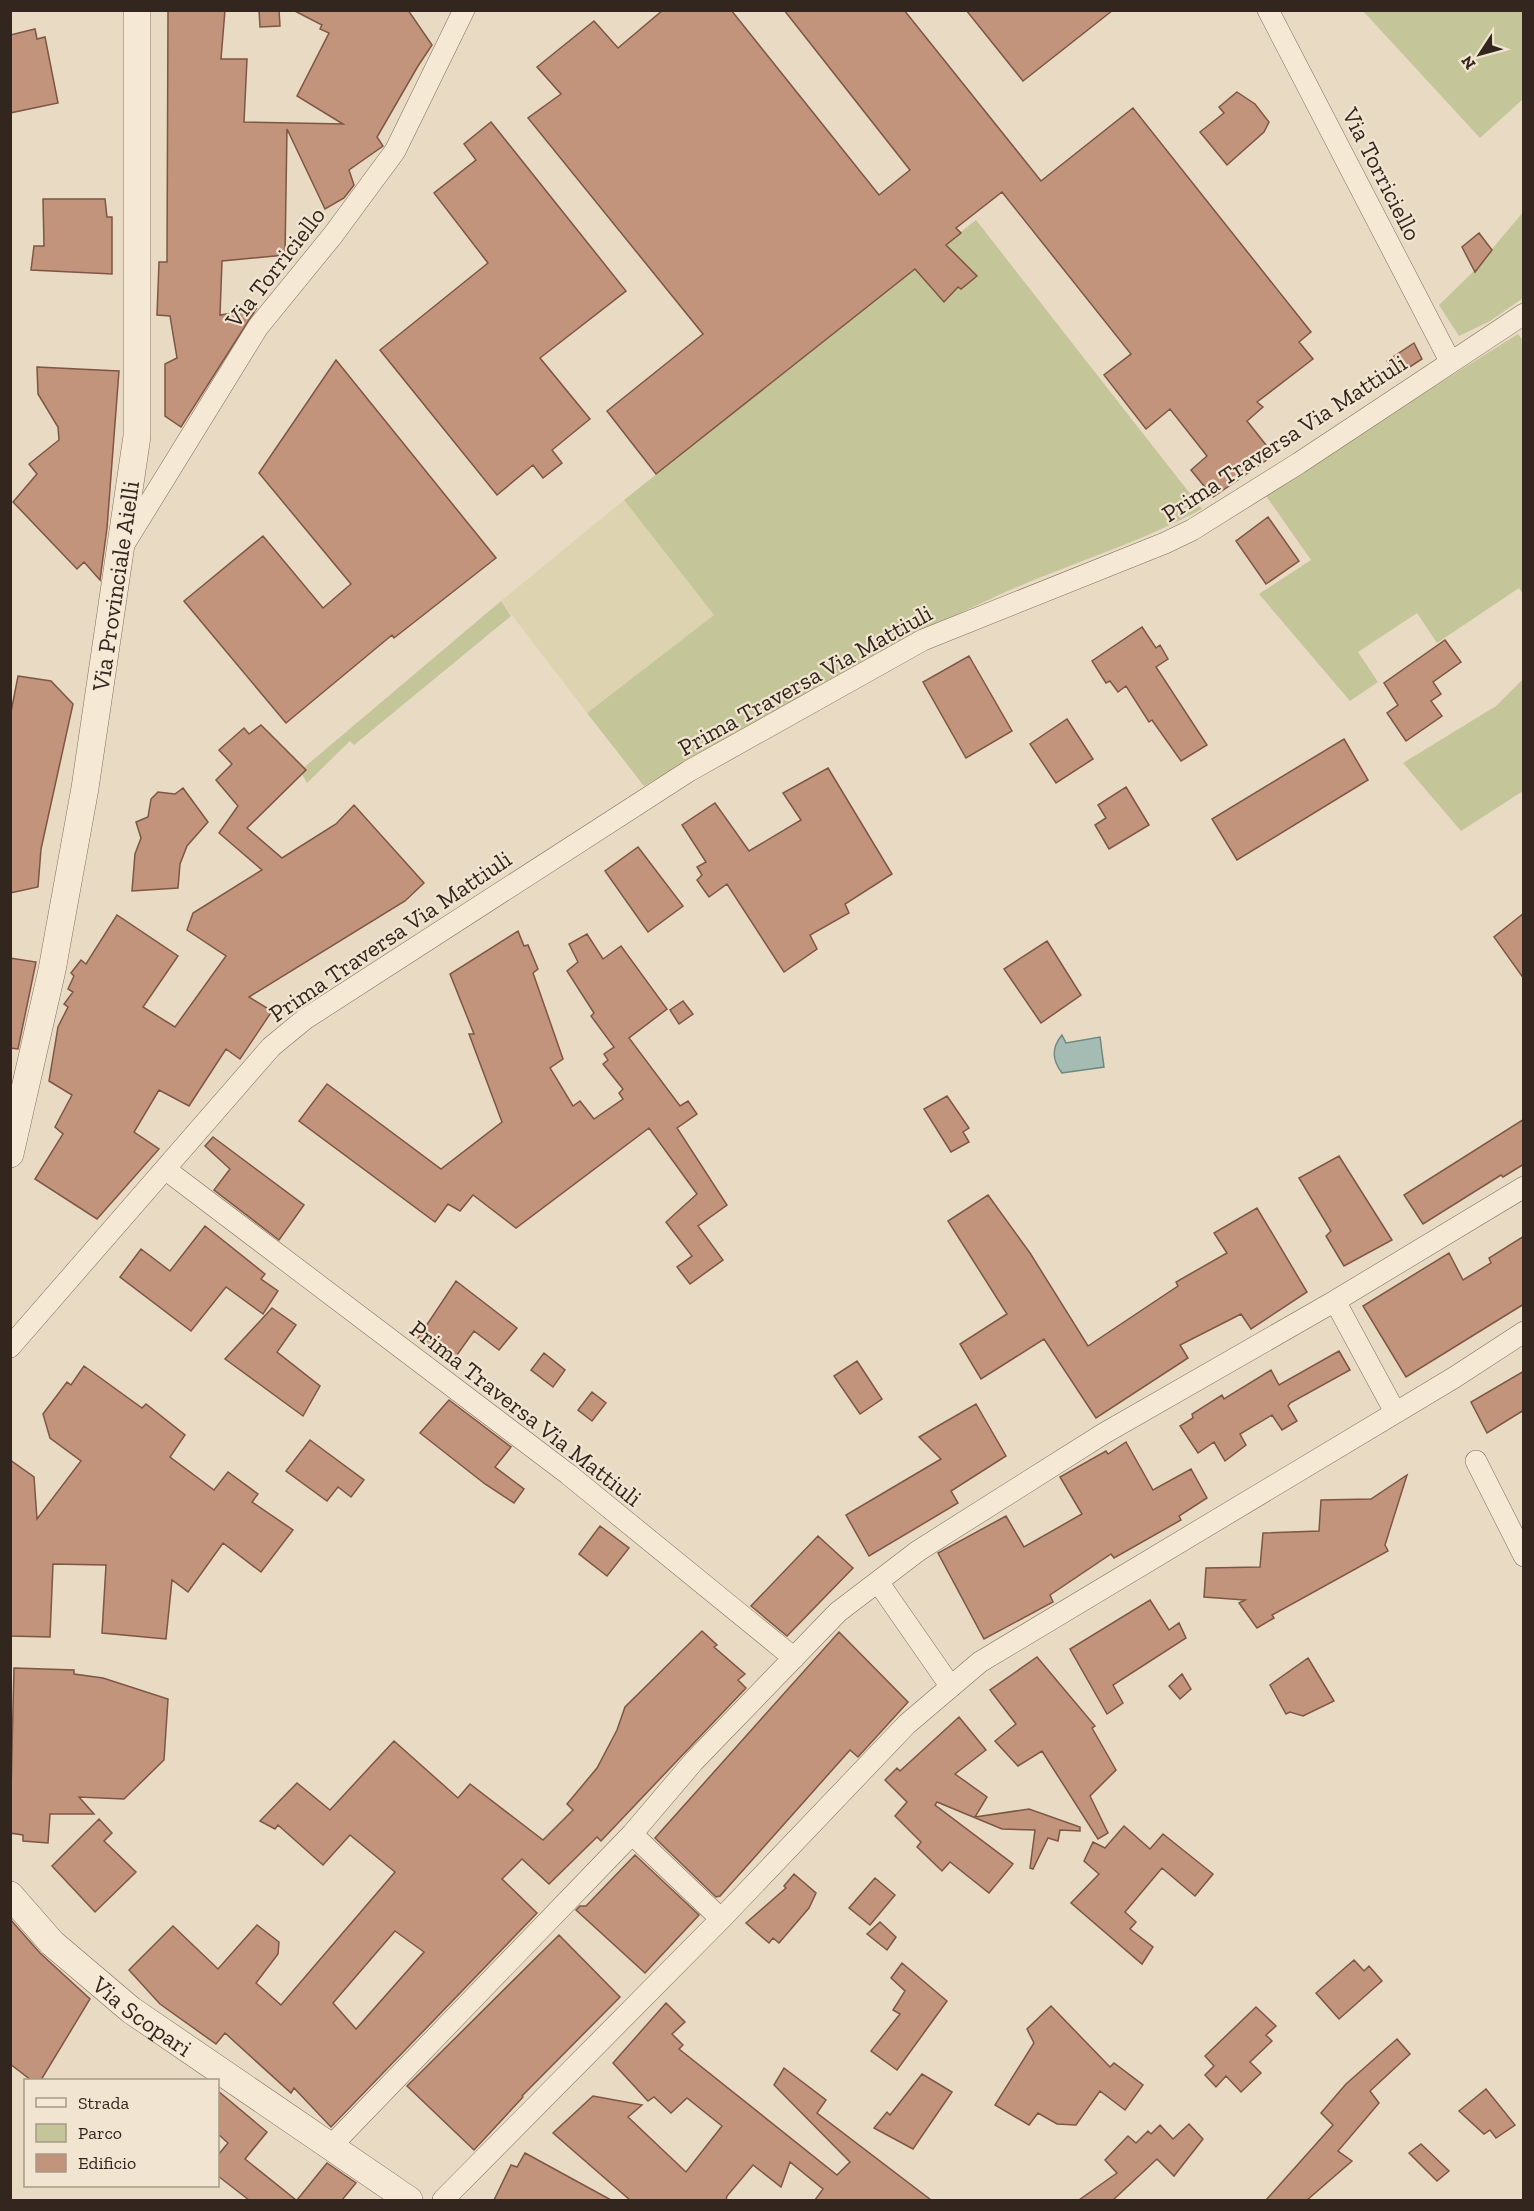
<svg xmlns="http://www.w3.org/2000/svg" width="1534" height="2211" viewBox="0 0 1534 2211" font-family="'Zilla Slab',serif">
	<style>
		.farmland { fill: #ddd3b1 }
		.green { fill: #c4c598 }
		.water { fill: #a4bcb3; stroke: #6d897f; stroke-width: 1.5 }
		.building { fill: #c3947c; stroke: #7d5644; stroke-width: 1.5; fill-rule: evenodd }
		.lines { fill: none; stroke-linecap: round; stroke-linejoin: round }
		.minor-casing { stroke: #816c5c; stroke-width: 22 }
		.tertiary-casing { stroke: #816c5c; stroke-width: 28 }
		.minor { stroke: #f5e8d5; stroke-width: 21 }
		.tertiary { stroke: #f5e8d5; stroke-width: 27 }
		.labels { text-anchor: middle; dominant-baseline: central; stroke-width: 4.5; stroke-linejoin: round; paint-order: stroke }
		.street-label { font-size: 24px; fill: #32261e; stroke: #f1e5d1 }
	</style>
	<rect width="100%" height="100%" fill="#e9dac3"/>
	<path class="farmland" d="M624,500L714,615L587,713L501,601Z"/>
	<path class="green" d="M1363,11H1523V99L1480,138Z
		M1523,212V298L1490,321L1459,336L1439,305L1473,272Z
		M976,220L1202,509C1135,545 1068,564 1001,594C877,650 761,719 644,786L587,713L714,615L624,500Z
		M1518,334L1524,342L1523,594L1519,588L1437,643L1417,613L1358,652L1378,682L1350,701L1259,594L1311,560L1264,493Z
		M501,601L511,616L354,745L350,741L307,783L300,771Z
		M1523,679V791L1461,831L1403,763L1496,706Z"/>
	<path class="water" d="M1062,1035L1066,1043L1100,1037L1104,1067L1062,1073C1052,1060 1051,1048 1062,1035Z"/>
	<path class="building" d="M168,10H225L221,59H247L244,122L343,124L297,96L329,33L320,29L322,25L293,10H408L432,45L418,66L377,137L383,146L349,170L354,185L344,198L325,209L287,129L285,255L222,261L220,315L256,309L181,427L165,416V364L177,358L170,316L157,315L159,262H167Z
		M259,10H279L280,26L260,27Z
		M663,10H731L879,195L910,170L784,10H904L1041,181L1133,108L1311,332L1299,342L1313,359L1257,402L1263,407L1247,421L1274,455L1213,497L1191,470L1207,456L1170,409L1146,429L1104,375L1131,354L1002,192L956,228L961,233L946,245L977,276L961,289L958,287L944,302L915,269L656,474L607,411L703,334L528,118L561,94L537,67L594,21L618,48Z
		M966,10H1113L1023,81Z
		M35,29L37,39L45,37L58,103L10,113V35Z
		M1237,92L1255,104L1269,122L1264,132L1227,165L1200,132L1224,113L1219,107Z
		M491,122L626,291L540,358L590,419L552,450L562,463L543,478L533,465L497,495L380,350L488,263L434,193L476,160L464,144Z
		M43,199H105L107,217H112V274L31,270L34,246H44Z
		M1479,233L1492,250L1475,272L1462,247Z
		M1414,343L1422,359L1399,374L1387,361Z
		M336,360L496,558L394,638L392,635L286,723L184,601L263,536L323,608L351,584L259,473Z
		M37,367L119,371L107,528L100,580L84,562L77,569L13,502L37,474L29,464L59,440L58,427L38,394Z
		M1268,517L1299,561L1266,584L1236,541Z
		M1142,627L1156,648L1160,645L1168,659L1156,667L1207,745L1181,761L1152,720L1149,722L1126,686L1118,692L1110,681L1106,683L1092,661Z
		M1445,640L1461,662L1433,682L1441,694L1431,701L1442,716L1406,741L1387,713L1398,705L1384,683Z
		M969,656L1012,731L966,758L923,682Z
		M18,676L51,681L73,704L41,849L38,887L10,893V717Z
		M1067,719L1093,759L1056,783L1030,744Z
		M261,725L306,770L247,828L282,858L336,824L354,805L424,883L405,901L249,997L272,1011L240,1059L226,1049L189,1106L159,1090L134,1132L159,1149L97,1219L35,1179L63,1134L55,1127L72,1095L49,1081L58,1027L68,1007L64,1004L73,992L68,989L74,976L71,973L81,960L86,964L117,915L178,956L143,1007L175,1027L226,956L187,930L193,913L262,870L219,833L238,806L216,780L232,764L219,750L244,728L249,734Z
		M1344,739L1368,780L1237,860L1212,819Z
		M828,768L892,874L845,904L849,913L810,935L817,949L784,972L727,884L709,897L697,880L702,875L697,867L706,862L682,825L715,803L749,851L801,820L783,793Z
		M1126,787L1149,825L1109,849L1095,825L1106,818L1098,805Z
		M183,788L208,822L187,846L180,864L178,888L132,891L135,854L141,838L136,822L148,817L151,799L158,792L175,794Z
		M638,847L683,906L648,932L605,871Z
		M1524,913V979L1494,937Z
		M518,931L524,946L528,945L538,969L533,973L563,1059L550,1068L573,1106L580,1101L594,1119L623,1099L619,1093L623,1089L603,1064L608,1060L604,1054L614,1047L591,1016L594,1013L567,971L578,962L569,944L587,934L603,959L621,946L667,1009L629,1038L680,1106L688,1101L697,1114L677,1128L727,1205L698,1226L723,1260L690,1284L677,1267L692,1256L666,1222L697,1194L649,1128L516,1228L473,1195L460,1211L448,1204L435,1222L299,1121L327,1084L441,1169L502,1122L469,1034H474L450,974Z
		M1047,941L1081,995L1041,1023L1004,969Z
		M10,958L36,962L18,1049L10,1048Z
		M683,1001L693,1014L679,1024L670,1010Z
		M947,1096L969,1128L963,1132L969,1142L951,1152L924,1109Z
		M1524,1119V1164L1503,1177L1501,1175L1423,1224L1404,1195Z
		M213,1137L304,1205L279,1240L214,1190L230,1169L205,1146Z
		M1339,1156L1392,1240L1344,1266L1326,1236L1331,1231L1299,1178Z
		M988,1195L1030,1253L1088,1346L1178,1286L1176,1282L1227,1253L1214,1233L1257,1208L1307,1292L1251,1329L1241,1314L1180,1345L1188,1358L1096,1418L1044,1339L981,1379L960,1344L1007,1314L948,1221Z
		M205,1226L265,1274L261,1279L278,1291L263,1314L226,1287L191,1331L120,1277L141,1249L170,1271Z
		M1524,1236V1304L1406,1377L1363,1306L1449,1253L1463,1280L1491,1263L1489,1258Z
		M456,1281L517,1328L499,1350L474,1331L452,1362L418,1338Z
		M272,1308L296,1325L277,1352L320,1386L303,1416L225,1359Z
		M1339,1351L1350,1370L1290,1403L1288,1406L1297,1421L1282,1430L1272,1415L1240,1434L1246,1445L1225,1461L1214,1442L1198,1453L1180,1426L1193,1418L1192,1414L1222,1395L1224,1399L1271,1370L1279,1385Z
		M544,1353L565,1370L553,1387L531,1370Z
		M857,1361L882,1399L860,1414L834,1376Z
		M84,1366L142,1408L146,1404L185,1435L170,1457L214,1490L228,1472L258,1494L252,1502L293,1530L261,1572L223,1543L188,1592L172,1580L166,1639L102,1633L106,1565L53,1564L50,1637L10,1636V1460L34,1477L37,1519L81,1461L50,1438L43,1414L67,1382L71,1385Z
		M1524,1371V1410L1487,1433L1471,1402Z
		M592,1392L606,1403L592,1421L578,1410Z
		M449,1400L511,1447L495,1467L524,1489L514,1503L485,1484L420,1433Z
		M976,1404L1006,1456L951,1491L958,1503L869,1556L846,1515L941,1459L919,1437Z
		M310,1440L364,1480L351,1497L338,1487L327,1501L286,1471Z
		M1126,1442L1153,1490L1191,1469L1207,1498L1179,1516L1181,1520L1114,1558L1111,1554L1050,1595L1053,1602L984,1639L938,1553L1006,1516L1024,1547L1082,1514L1060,1477L1106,1451L1108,1454Z
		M1407,1475L1385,1545L1388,1551L1272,1615L1274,1618L1257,1628L1239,1603L1245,1600L1204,1597L1206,1568L1260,1567L1263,1533L1319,1531L1321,1500L1371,1499Z
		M600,1526L629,1548L607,1576L579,1554Z
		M818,1536L853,1568L787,1636L751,1606Z
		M1150,1600L1169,1630L1179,1623L1186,1638L1113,1685L1123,1703L1107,1714L1070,1649Z
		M702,1631L717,1645L714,1647L745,1674L738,1680L746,1688L601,1841L597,1837L549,1884L522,1859L502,1879L537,1913L331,2127L294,2088L291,2093L225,2033L216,2044L160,2004L129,1970L173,1926L218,1969L257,1925L279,1942L278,1954L256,1983L281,2005L395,1872L350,1835L323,1865L278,1825L275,1829L260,1821L297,1783L330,1810L394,1741L458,1798L470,1784L543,1840L573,1810L567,1804L597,1768L617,1730L625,1707ZM395,1931L424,1952L356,2029L333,2003Z
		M839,1632L908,1702L858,1757L850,1750L720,1896L716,1897L655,1838Z
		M1037,1657L1095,1726L1092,1728L1116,1770L1090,1796L1108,1833L1098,1839L1042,1751L1018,1766L995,1741L1016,1724L990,1690Z
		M1308,1658L1334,1701L1303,1716L1290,1712L1286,1714L1270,1685Z
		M14,1668L74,1670V1674L103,1678L168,1699L164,1760L124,1799L79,1797L94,1814H50L48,1843L23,1841V1835L10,1833Z
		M1182,1674L1191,1689L1180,1699L1169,1686Z
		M959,1717L986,1750L955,1774L987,1797L975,1817L1029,1809L1080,1827V1831L1060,1830L1058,1841L1048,1838L1033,1869L1030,1868L1035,1830L1002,1829L937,1802L935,1805L1013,1864L989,1893L950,1862L942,1871L917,1847L921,1842L895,1816L907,1802L885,1780L897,1768L900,1771Z
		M99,1819L112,1833L104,1841L136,1872L95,1912L52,1866Z
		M1124,1826L1150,1849L1163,1834L1213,1874L1195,1896L1162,1868L1125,1912L1136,1922L1130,1929L1153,1947L1142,1964L1071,1903L1099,1874L1084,1861L1093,1842L1105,1848Z
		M635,1855L699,1915L645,1973L576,1910L580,1906H586Z
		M794,1874L816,1893L809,1908L779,1943L773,1938L769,1943L746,1923L786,1888L784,1886Z
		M875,1878L895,1895L870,1925L849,1908Z
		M10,1919L40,1953L90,1999L41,2080H31L10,2064Z
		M880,1922L896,1937L887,1950L867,1934Z
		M559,1935L620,1997L522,2096L523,2097L474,2150L407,2086Z
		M1354,1960L1364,1971L1369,1966L1382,1981L1339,2019L1316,1993Z
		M902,1963L947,2001L897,2070L871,2051L900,2014L893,2010L905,1991L891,1978Z
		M666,2003L685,2022L672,2034L683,2045L679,2049L837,2175L850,2162L774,2085L784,2068L826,2100L817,2113L931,2200H815L823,2189L790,2162L781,2187L753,2165L727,2196L726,2200H630L553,2133L593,2096L642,2105L628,2117L686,2172L722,2126L687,2098L671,2113L654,2097L648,2101L613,2063Z
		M1051,2006L1110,2067L1114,2063L1143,2085L1125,2110L1100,2091L1076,2125L1057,2124L1038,2113L1029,2125L995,2105L1034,2043L1027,2029Z
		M1256,2007L1276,2026L1266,2035L1272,2041L1250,2062L1261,2073L1241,2092L1226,2076L1216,2087L1205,2075L1214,2066L1205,2056Z
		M1397,2039L1410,2054L1370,2091L1379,2103L1338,2151L1352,2161L1307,2200H1266L1333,2125L1321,2113L1346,2084Z
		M922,2074L952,2092L913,2149L874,2128L887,2112L890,2115Z
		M1486,2089L1515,2125L1496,2138L1490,2130L1484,2134L1459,2111Z
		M218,2091L267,2132L245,2159L296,2200H249L218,2176V2155L228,2143L218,2134Z
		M1189,2124L1203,2139L1174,2176L1157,2159L1113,2200H1079L1117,2173L1105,2160L1128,2136L1136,2143L1148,2131L1151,2134L1160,2125L1173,2139Z
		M1421,2144L1449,2171L1437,2181L1409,2153Z
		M525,2153L611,2200H494L511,2165L517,2167Z
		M327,2163L356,2183L342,2200H297Z"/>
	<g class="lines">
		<defs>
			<path id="minor" d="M1268,10L1450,361
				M123,546L258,327L333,235L395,151L464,10
				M165,1169L568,1474L794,1658
				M1335,1301L1395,1412
				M10,1347L271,1047L305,1019L689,771L923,640L1165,543L1192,530L1299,463L1524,314
				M1476,1461L1524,1556
				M878,1582L951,1687
				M632,1834L721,1919
				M331,2146L632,1834L694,1761L838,1612L918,1551L1103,1434L1335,1301L1524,1187
				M443,2200L721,1919L907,1724L980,1662L1455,1377L1524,1332"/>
			<g id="tertiary">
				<path id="s1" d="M10,1154L52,970L85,788L137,436V10"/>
				<path id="s2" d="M10,1895L52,1943L131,2010L409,2200"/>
			</g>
		</defs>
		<use href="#minor" class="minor-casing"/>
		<use href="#tertiary" class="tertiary-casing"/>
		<use href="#minor" class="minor"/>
		<use href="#tertiary" class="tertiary"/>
	</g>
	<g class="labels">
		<g class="street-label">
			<text transform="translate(1382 174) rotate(63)">Via Torriciello</text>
			<text transform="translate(275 267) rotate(-52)">Via Torriciello</text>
			<text transform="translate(1284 438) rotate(-33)">Prima Traversa Via Mattiuli</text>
			<text stroke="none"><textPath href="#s1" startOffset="578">Via Provinciale Aielli</textPath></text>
			<text transform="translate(805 680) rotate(-29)">Prima Traversa Via Mattiuli</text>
			<text transform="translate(390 936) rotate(-34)">Prima Traversa Via Mattiuli</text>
			<text transform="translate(526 1413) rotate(38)">Prima Traversa Via Mattiuli</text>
			<text stroke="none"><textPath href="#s2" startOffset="180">Via Scopari</textPath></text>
		</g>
	</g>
	<rect width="1534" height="2211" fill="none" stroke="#32261e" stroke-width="24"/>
	<rect x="24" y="2079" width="195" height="108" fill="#f1e5d1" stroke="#a59989" stroke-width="1.5"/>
	<rect x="36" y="2098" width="30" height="9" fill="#f5e8d5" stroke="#a59989" stroke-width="1.5"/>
	<text x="78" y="2109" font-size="18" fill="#32261e">Strada</text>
	<rect x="36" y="2124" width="30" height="18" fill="#c4c598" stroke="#a59989" stroke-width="1.5"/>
	<text x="78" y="2139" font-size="18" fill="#32261e">Parco</text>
	<rect x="36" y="2154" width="30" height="18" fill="#c3947c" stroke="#a59989" stroke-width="1.5"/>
	<text x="78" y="2169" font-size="18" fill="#32261e">Edificio</text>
	<g transform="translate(1480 54) rotate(234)" stroke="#f1e5d1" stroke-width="4.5" paint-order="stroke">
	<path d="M0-4.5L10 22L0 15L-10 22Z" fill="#32261e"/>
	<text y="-9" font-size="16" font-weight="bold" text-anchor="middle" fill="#32261e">N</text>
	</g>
</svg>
